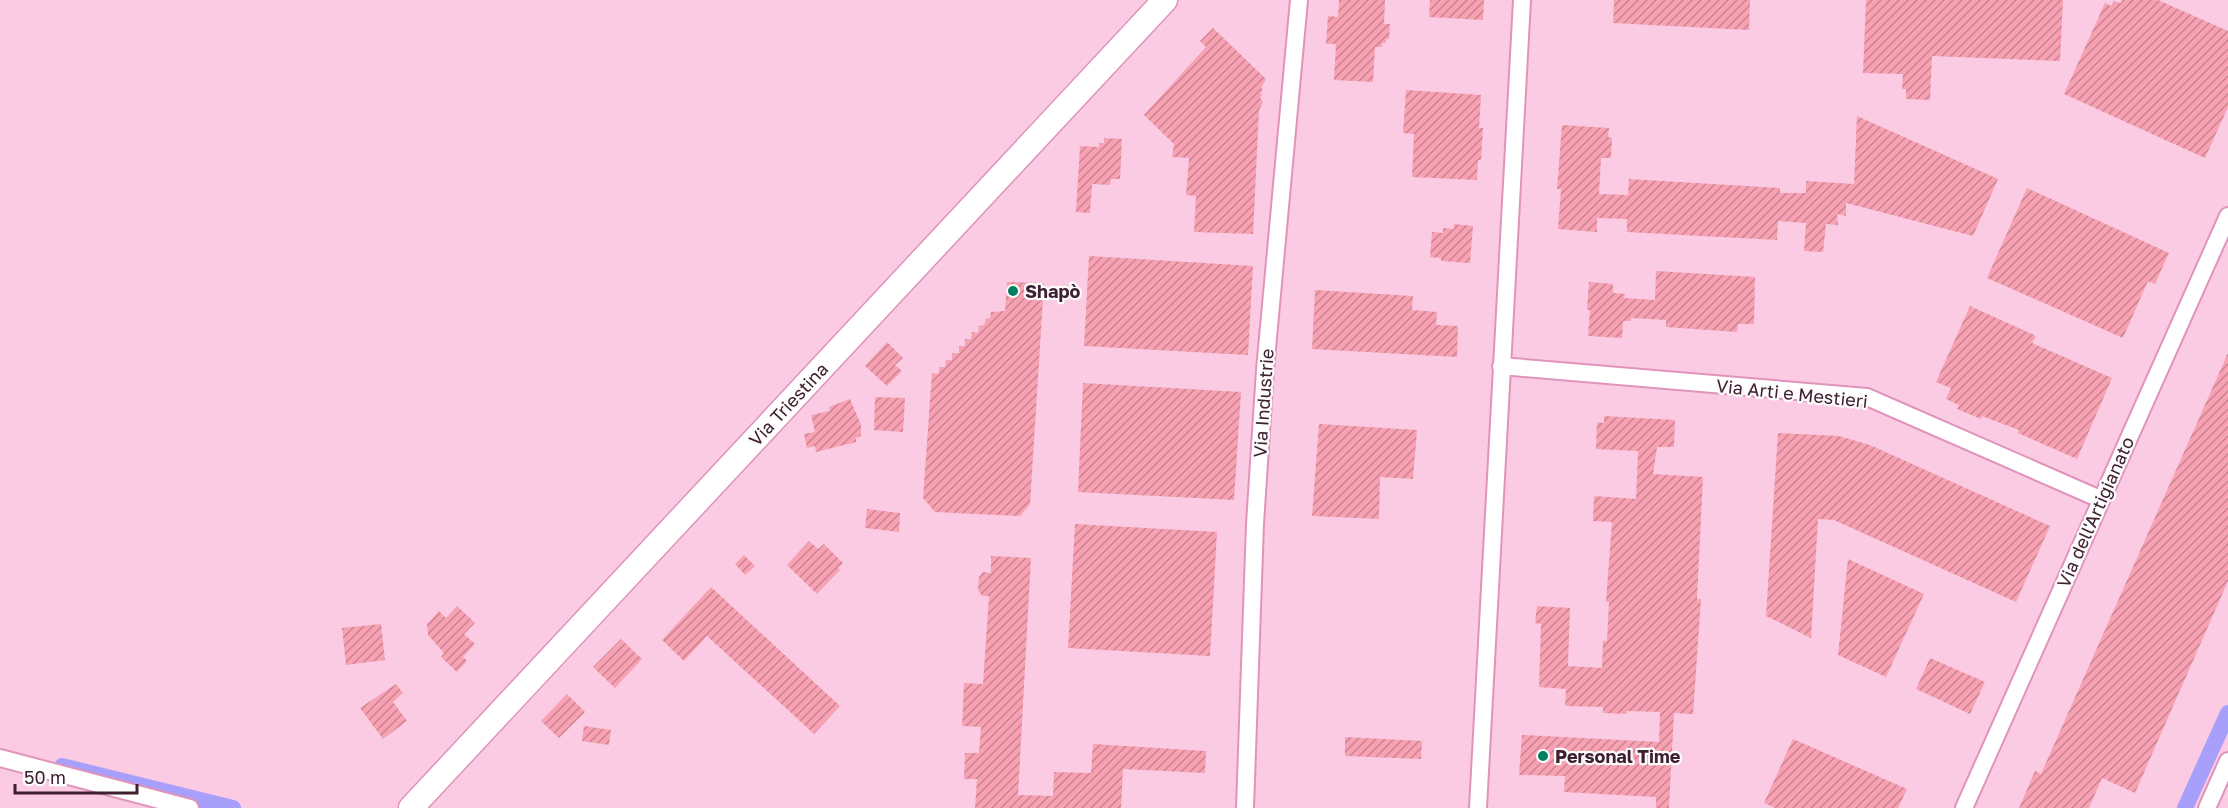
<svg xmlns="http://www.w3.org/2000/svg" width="2228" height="808" viewBox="0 0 2228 808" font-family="'Golos Text',sans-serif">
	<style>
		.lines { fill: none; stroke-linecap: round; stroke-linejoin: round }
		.canal { stroke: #a79ff9; stroke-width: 16 }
		.building { fill: url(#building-hatch) }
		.street-casing { stroke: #e094bc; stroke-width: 20 }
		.secondary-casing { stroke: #e094bc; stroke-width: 27 }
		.street { stroke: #fff; stroke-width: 16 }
		.secondary { stroke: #fff; stroke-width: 24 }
		.poi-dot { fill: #037f5f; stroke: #fcfcfc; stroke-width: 2 }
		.labels { text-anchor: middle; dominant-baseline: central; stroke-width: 4.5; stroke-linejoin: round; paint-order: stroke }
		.poi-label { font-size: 18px; font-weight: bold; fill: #3e2031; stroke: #fcfcfc; text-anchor: start }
		.street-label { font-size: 18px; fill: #3e2031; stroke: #fcfcfc }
	</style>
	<defs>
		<pattern id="building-hatch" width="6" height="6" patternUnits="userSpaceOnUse" patternTransform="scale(1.5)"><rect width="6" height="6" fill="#f7a1b2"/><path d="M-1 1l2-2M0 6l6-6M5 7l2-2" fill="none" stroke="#c98391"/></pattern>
	</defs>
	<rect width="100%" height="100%" fill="#fbcbe3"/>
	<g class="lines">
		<path class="canal" d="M62,766L233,808
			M2185,808L2228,713"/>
	</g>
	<path class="building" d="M1339,0H1385L1384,24H1390L1389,39H1386V43H1382V47H1375L1373,82L1334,80L1336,44H1326L1328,16L1338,17Z
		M1430,0H1484L1483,20L1429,17Z
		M1614,0H1750L1749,30L1613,23Z
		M1866,0H2063L2060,61L1932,56L1930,100L1906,99V89H1902L1903,74L1863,73Z
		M2122,0H2158L2228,31V107L2205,158L2064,94L2105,3L2111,6L2114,1L2121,3Z
		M1213,28L1266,79L1261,88L1263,90L1260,93L1262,95L1260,98L1263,102L1259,110L1253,234L1194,232L1196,196L1186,195L1189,158L1172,157L1174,144L1144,115L1206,47L1200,41Z
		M1406,90L1481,95L1479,128H1483L1481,160H1478L1477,180L1412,177L1414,134L1403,133Z
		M1857,116L1998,179L1973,236L1846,203V216L1837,214L1838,225L1826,224L1823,252L1804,251L1806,223L1778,221L1777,240L1627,232V219L1597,218V232L1558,229L1561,189H1557L1562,125L1609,128L1608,137L1612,138L1611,158H1601L1599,194L1628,195L1629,179L1780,188V193H1806V181L1854,184Z
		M1104,138L1122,139L1120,179H1111L1110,185L1092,184L1090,213L1076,212L1080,146L1099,147V143H1104Z
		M2027,188L2169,253L2155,284L2148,281L2123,338L1987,278Z
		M1454,224L1473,226L1470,263L1441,261V258L1430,257L1432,232L1443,233V228L1454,229Z
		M1089,256L1253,266L1248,355L1084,346Z
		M1656,271L1755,277L1754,324H1738L1737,332L1666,327V320L1631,318V321H1623L1622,338L1588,336L1590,310H1587L1589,282L1613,284V293L1625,294L1624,298L1655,300Z
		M1007,282L1044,283L1030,504L1020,516L935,512L923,498L932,373L939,374V367H945L946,360H952V353H959V346H965V339H971L972,332L978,333L979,326L984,325L986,319L990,318L991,312L1005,311Z
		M1315,290L1413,296L1412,310L1437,312L1436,325L1458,326L1457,357L1312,349Z
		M1970,306L2036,336L2032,343L2112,378L2077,459L2018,433L2019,430L1982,416L1981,419L1957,409L1959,405L1946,399L1951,388L1936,382Z
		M887,342L903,358L895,365L902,371L887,386L865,366Z
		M2228,353V581L2135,793L2102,778L2089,808H2019L2035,771L2041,774Z
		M1083,383L1241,392L1234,500L1078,492Z
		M875,397L905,398L903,432L874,430Z
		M850,399L861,425V436L856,438V442L816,452L815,446L807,448L804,434L815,432L811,415L830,411L829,407Z
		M1604,416L1675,420L1674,447H1657L1653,474L1703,477L1697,599H1701L1693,714L1674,713L1669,808H1656V797L1564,792L1565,776L1519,775L1522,735L1659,742L1660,712L1627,711L1626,714L1603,713V707L1565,706L1566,689L1539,687L1541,624L1535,623L1537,606L1570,608L1568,666L1602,668L1603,641H1607L1609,602H1606L1612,522L1593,521L1594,496L1636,499L1638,451L1596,449L1597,422L1604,423Z
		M1319,424L1417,430L1413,479L1380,477L1379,519L1312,516Z
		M1778,433L1839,436L1870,445L2050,526L2016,602L1834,520L1818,519L1811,638L1766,616Z
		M867,509L900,513L899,532L865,528Z
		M1075,524L1217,532L1210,656L1068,648Z
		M809,541L818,549L824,544L843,563L838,568L840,570L817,594L787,565Z
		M744,555L755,566L745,575L735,564Z
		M991,556L1031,558L1018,795L1053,796L1054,772L1091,773L1093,744L1206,751L1205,773L1123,769L1121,808H975L977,779H964L965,753H979L981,727L962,726L964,683L983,684L989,596H982L978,590L979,577L983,572L991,573Z
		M1848,559L1924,594L1886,677L1838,655Z
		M711,587L840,706L814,734L707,636L684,661L662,640Z
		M457,606L475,623L464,634L475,644L463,657L467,661L457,672L441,657L444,653L428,635L427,624L439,611L446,618Z
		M381,624L385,660L346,665L342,628Z
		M621,639L642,659L615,688L593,667Z
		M1930,658L1985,682L1970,714L1916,689Z
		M396,684L403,693L393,702L407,721L383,739L360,708Z
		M567,694L585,712L559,738L541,721Z
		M584,726L611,730L609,745L582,741Z
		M1345,737L1422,741L1421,759L1345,756Z
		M1793,739L1907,789L1898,808H1775L1764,803Z"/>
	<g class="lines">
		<defs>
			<path id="street" d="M1501,366L1867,397L2100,499
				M0,758L190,808
				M1245,808L1255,524L1265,370L1299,0
				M1478,808L1522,0
				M1964,808L2228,216
				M2207,808L2228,761"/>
			<path id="secondary" d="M411,808L1165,0"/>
		</defs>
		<use href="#street" class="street-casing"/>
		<use href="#secondary" class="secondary-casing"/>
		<use href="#street" class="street"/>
		<use href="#secondary" class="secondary"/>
	</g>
	<g class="poi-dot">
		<circle cx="1013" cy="291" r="6"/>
		<circle cx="1543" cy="756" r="6"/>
	</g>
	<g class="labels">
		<g class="poi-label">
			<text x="1025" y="291">Shapò</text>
			<text x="1555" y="756">Personal Time</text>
		</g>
		<g class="street-label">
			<text transform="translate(1792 393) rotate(6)">Via Arti e Mestieri</text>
			<text transform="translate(1263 403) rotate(-86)">Via Industrie</text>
			<text transform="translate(788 404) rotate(-47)">Via Triestina</text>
			<text transform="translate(2095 512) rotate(-66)">Via dell'Artigianato</text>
		</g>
	</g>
	<path d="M15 784v9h122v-9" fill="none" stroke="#3e2031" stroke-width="3"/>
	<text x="24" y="784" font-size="18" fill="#3e2031" stroke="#fcfcfc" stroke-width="4.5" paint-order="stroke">50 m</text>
</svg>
